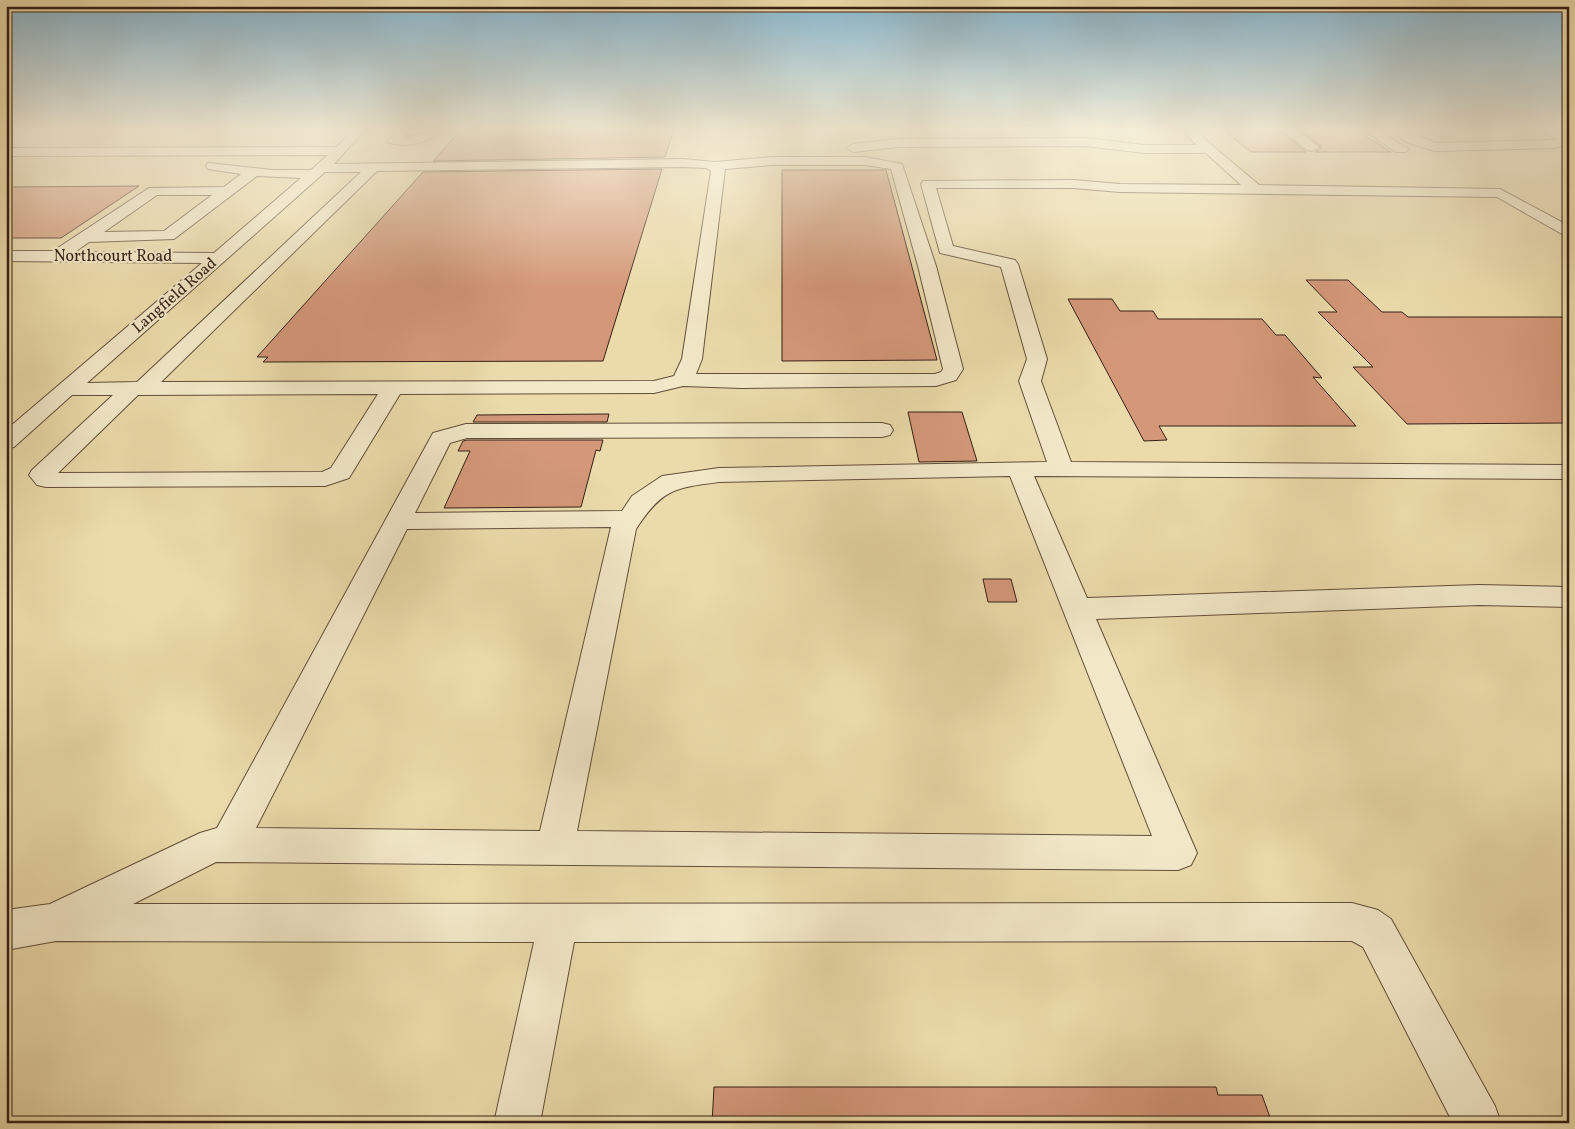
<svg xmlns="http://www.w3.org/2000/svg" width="1575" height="1129" viewBox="0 0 1575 1129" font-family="Vollkorn,serif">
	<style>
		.building { fill: #d49879; stroke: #351f16 }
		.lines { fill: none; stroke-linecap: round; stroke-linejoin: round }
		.minor-casing { stroke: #624e3b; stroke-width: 2 }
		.minor { fill: #f2e8c8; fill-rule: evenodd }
		.labels { text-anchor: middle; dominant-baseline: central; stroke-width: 4.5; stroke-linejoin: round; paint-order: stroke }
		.far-street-label { font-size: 16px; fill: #351f16; stroke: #f2e8c8 }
	</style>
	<rect width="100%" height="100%" fill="#ebdbaa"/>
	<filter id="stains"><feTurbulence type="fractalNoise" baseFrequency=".004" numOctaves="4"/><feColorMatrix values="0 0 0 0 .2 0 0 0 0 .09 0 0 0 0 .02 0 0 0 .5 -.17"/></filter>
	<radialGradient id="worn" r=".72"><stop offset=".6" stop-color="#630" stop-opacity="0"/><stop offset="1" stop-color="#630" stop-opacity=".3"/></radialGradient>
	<path class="building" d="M461,130H674L665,157L433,161Z
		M1223,130H1280L1306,152H1251Z
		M1299,130H1356L1391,152H1315L1321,148L1320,145Z
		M662,169L603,361L263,362L268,357H257L423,172Z
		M782,170H886L937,360L782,361Z
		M139,186L61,238H6V187Z
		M1306,280H1348L1382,312H1402L1408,317H1569V423L1407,424L1353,367H1373L1318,312H1337Z
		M1068,299H1112L1120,311H1153L1158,319H1262L1276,335H1285L1322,378L1313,377L1356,426H1159L1167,440L1144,441Z
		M908,412H962L977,461L919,462Z
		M609,414L607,422H473L477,415Z
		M467,440H603L600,451L596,450L581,507L444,508L470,451H458L463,441Z
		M983,579H1011L1017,602H988Z
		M714,1087H1216L1218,1095H1262L1272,1123H712Z"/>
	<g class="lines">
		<defs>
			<path id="minor" d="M352,130H365L334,164L683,159L715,162L772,157H865L902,164L936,266L963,369L956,380L936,386L741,388L683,386L654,393L400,394L349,478L325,486L46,487L37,485L29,475L32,470L113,395H72L14,447L6,449V430L202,263L6,261V251H53L149,188L224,187L241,174L208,169L206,166L208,163L273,170H311L328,155L6,156V148L337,147ZM772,165H865L891,169L918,266L943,369L941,372L935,374H696L702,359L725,169ZM683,167L706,168L711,171L682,359L674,376L654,381L161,382L377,171ZM325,172H361L137,382L87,383ZM257,176L301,178L214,253L75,252L89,242L174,239ZM157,195H212L164,231L104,232ZM378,394L331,468L322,472L58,473L138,395Z
				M398,130H411L405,137C420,137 425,129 440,130C428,145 407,147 389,143L388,140Z
				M1181,130H1194L1259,185L1500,189L1569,226V238L1497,197L1120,192L1073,188H936L953,246L1015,260L1018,264L1047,359L1041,381L1071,462L1569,465V479L1034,476L1087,598L1479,585L1569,587V607L1479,605L1096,619L1197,853L1191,865L1178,870L216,862L133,904L1352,903L1378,910L1391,919L1495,1106L1501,1123H1453L1363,947L1352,941L574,942L540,1123H494L534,942L56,941L6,950V910L50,904L200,833L217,828L433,433L466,424L882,423L890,425L893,430L890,435L882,437L467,438L450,443L415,513L622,511L632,496L662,476L719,468L1047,462L1019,381L1027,359L1001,267L940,253L921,184L923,181L1073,180L1120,184L1241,185L1206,153H1144L1086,146L898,147L853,152L846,148L853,144L898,139L1086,138L1144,145H1197ZM1010,476L1152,836L577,831L636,529C662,489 674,488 719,482ZM611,527L540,831L256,828L407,529Z
				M1282,130H1296L1319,147L1312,151L1307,150Z
				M1364,130H1378L1408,149L1406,152H1396Z
				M1390,130H1405L1436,143L1553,140L1556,139L1541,130H1557L1569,136V144L1554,148L1435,151L1406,142Z"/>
		</defs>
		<use href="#minor" class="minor-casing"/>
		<use href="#minor" class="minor"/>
	</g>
	<linearGradient id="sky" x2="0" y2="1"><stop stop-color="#88b7cf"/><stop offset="0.45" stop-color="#f6efd9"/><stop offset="1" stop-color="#f6efd9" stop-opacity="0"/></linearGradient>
	<rect width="1575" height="288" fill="url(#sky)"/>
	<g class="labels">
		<g class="far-street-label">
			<text x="113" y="257">Northcourt Road</text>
			<text transform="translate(175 296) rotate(-41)">Langfield Road</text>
		</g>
	</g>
	<rect width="1575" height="1129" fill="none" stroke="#ebdbaa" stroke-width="25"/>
	<rect x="8" y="8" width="1560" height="1114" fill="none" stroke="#351f16" stroke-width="2.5"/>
	<rect x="12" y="12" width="1550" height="1104" fill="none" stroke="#351f16"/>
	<rect width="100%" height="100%" filter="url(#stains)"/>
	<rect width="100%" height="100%" fill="url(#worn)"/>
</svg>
